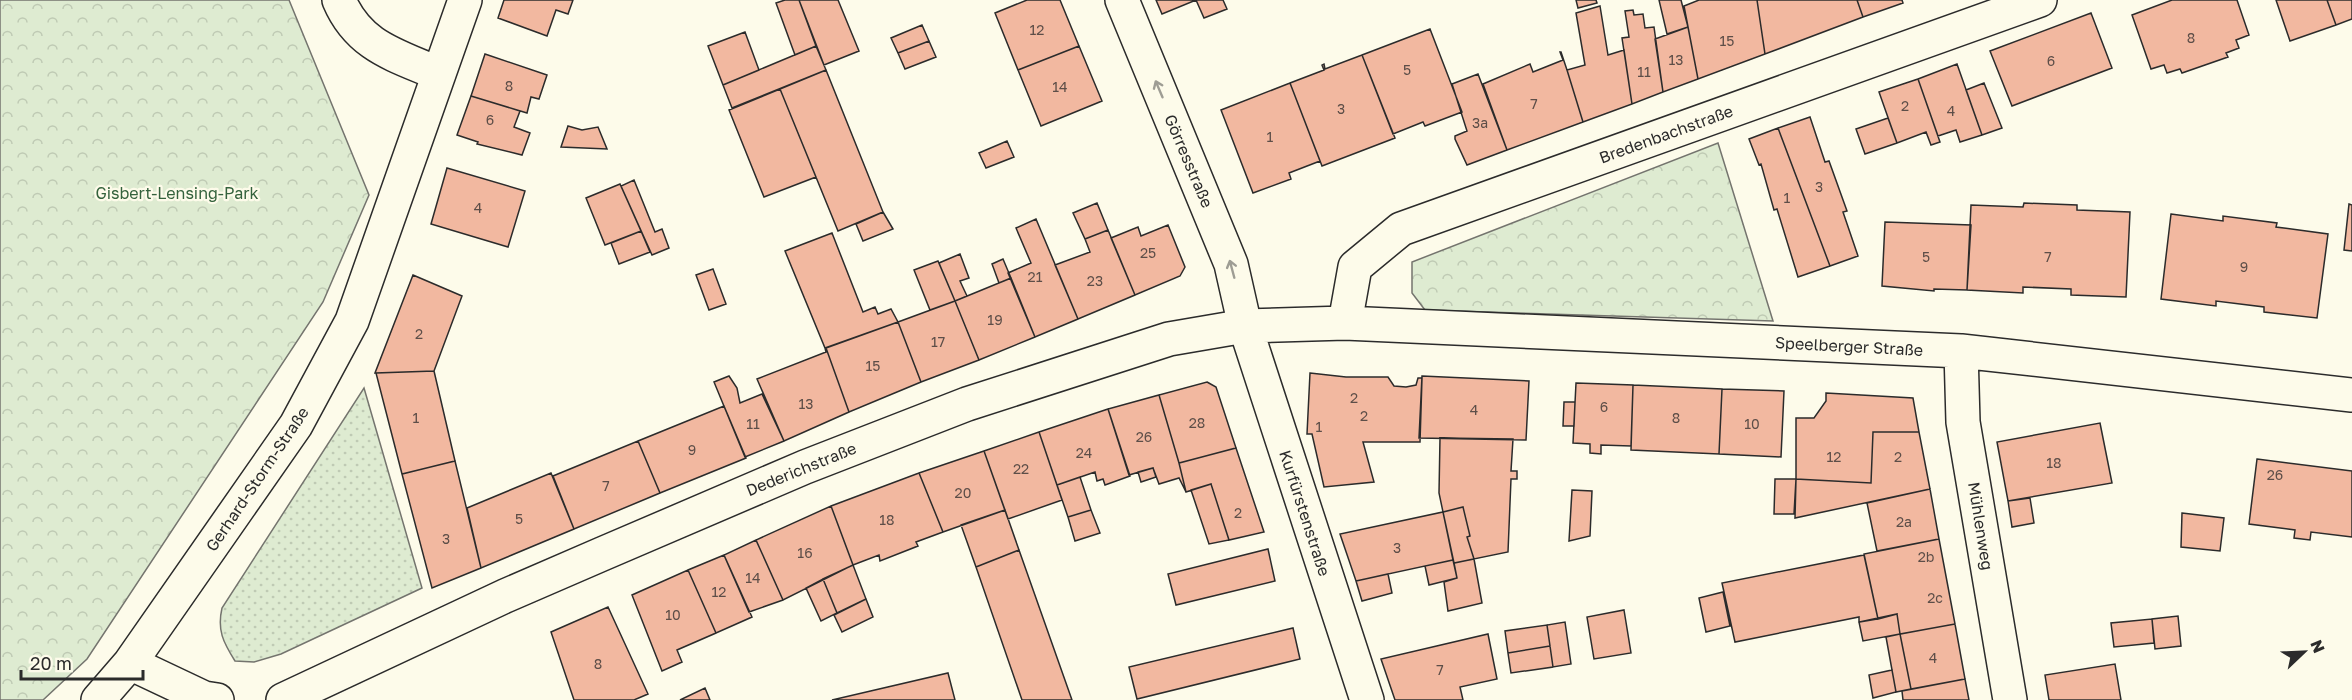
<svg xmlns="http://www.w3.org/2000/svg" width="2352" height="700" viewBox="0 0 2352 700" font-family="'Golos Text',sans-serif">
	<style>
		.grass { fill: url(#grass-dots); stroke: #74746e; stroke-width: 1.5 }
		.park { fill: url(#park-crowns); stroke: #74746e; stroke-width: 1.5 }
		.building { fill: #f2b8a0; stroke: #2b2b2b; stroke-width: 1.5 }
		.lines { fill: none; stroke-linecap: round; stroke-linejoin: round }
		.street-casing { stroke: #2b2b2b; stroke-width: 36 }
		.street { stroke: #fdfbea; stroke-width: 33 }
		.oneway { stroke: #9e9d94 }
		.labels { text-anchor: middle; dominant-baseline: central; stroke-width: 4.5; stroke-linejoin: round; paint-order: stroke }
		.number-label { font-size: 14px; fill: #5d4e48 }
		.street-label { font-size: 16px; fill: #2b2b2b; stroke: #fdfbea }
		.park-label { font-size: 16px; fill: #34623c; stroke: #fdfbea }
	</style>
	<defs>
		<pattern id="grass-dots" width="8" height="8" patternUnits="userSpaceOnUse" patternTransform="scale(1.5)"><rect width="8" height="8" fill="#deebd1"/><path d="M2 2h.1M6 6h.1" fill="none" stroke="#bfcab4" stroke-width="1.8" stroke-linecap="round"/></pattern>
		<pattern id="park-crowns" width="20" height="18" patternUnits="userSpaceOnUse" patternTransform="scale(1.5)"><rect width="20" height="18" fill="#deebd1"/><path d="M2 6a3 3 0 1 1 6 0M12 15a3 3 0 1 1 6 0" fill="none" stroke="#bfcab4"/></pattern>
	</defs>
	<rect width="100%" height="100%" fill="#fdfbea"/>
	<path class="grass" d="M364,388L422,588L281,654L254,662L235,661C223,642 217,630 222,608Z"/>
	<path class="park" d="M0,0H289L369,195L323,302L87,659L43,700H0Z
		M1718,143L1773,321L1425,310L1412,293V262Z"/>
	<path class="building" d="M504,0H573L568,14L556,10L547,36L498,18Z
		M785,0H799L816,46L795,55L776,3Z
		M799,0H838L859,51L824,65Z
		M1027,0H1060L1079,46L1018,70L995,13Z
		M1156,0H1223L1227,9L1204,18L1196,0L1162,14Z
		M1576,0H1596L1597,3L1578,8Z
		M1659,0H1681L1688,27L1667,34Z
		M1699,0H1757L1765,54L1698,79L1684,6Z
		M1757,0H1857L1863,17L1765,54Z
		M1857,0H1902L1903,3L1863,17Z
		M2172,0H2237L2249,35L2236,40L2239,48L2226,53L2228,57L2182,73L2180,69L2167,73L2164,65L2151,69L2132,15Z
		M2276,0H2327L2336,25L2290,41Z
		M2327,0H2352V19L2336,25Z
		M1600,6L1608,55L1624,50L1632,104L1583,122L1567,70L1585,65L1576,13Z
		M1633,10L1634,15L1643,14L1645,28L1654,27L1663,92L1632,104L1622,38L1629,37L1625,11Z
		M2091,13L2112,68L2012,106L1990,51Z
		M922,25L929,41L898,53L891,38Z
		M1688,27L1698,79L1663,92L1655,39Z
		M1430,29L1462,112L1425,126L1423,122L1393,134L1362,55Z
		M745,32L759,70L723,85L708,46Z
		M929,41L936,57L905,69L898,53Z
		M816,46L826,70L732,108L723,85Z
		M1079,46L1102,101L1041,126L1018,70Z
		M1560,52H1561L1567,70L1583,122L1507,150L1483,84L1530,64L1533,72L1563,60Z
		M485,54L547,75L539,99L531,97L527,113L471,96Z
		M1362,55L1395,138L1322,166L1290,83L1324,70L1322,65L1324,64L1325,69Z
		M1957,64L1982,135L1960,142L1956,130L1938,136L1918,79Z
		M826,70L883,212L838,231L780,89Z
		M1478,74L1507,150L1467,165L1455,139V136L1467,131L1452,84Z
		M1918,79L1940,142L1931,145L1926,132L1897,143L1879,92Z
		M1290,83L1320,161L1289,173L1291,179L1253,193L1221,110Z
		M1984,83L2002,128L1982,135L1966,90Z
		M780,89L816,177L764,197L729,110Z
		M471,96L520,111L514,127L530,133L522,155L477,144L478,142L457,135Z
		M1810,117L1825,162L1829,161L1847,211L1843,212L1858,256L1830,266L1778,128Z
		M1888,118L1897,143L1865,154L1856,129Z
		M568,126L582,130L598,127L607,149L561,147Z
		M1778,128L1830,266L1798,277L1777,209L1774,210L1761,164L1759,165L1749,139Z
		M1007,141L1014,157L986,168L979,153Z
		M447,168L525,191L508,247L431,224Z
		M634,180L655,232L662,229L669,248L652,255L621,186Z
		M620,184L641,231L605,245L586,198Z
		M1097,203L1108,230L1085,239L1073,213Z
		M2024,203L2077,205V210L2130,212L2126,297L2071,295V289L2023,287V293L1967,290L1971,205L2023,207Z
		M2349,204L2352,205V251L2344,250Z
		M883,212L893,229L863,241L856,224Z
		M2171,214L2223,221V216L2277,223L2276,227L2328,234L2317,318L2264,312V307L2216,301V306L2161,299Z
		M1036,219L1078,319L1035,337L1008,273L1031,263L1016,228Z
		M1885,222L1971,225L1967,290L1934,289V291L1882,286Z
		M1168,225L1185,267L1180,276L1135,295L1111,238L1138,227L1141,236Z
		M1108,230L1135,295L1078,319L1055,265L1090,252L1085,239Z
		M641,231L650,252L619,264L611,243Z
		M832,233L863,312L875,307L878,314L891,309L898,322L825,348L785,251Z
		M960,254L969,278L960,281L967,296L955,301L939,263Z
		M1003,259L1011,278L999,283L992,264Z
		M938,261L955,301L930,310L914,270Z
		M713,269L726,304L709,310L696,275Z
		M413,275L462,296L434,371L375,373Z
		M1011,278L1035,337L979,360L955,301Z
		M955,301L979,360L921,382L898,322Z
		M898,322L921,382L849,412L826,348Z
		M825,348H826L849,412L784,441L757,379L826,352Z
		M434,371L455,461L402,474L376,373Z
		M1310,373L1346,377H1388L1394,386L1406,387L1416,385L1418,378H1422L1420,442H1363L1374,482L1324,487L1312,434H1307Z
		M729,376L737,388L740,403L762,394L784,441L745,457L714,382Z
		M1422,376L1529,381L1526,440L1419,438Z
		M1207,382L1216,387L1236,448L1179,463L1159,395Z
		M1576,383L1633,385L1631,446L1601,445V454L1590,453V444L1573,443Z
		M1633,385L1722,389L1719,454L1631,450Z
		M1722,389L1784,391L1781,457L1719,454Z
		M1826,393L1913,398L1919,432H1873L1871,483L1796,479V418H1814L1826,401Z
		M1159,395L1179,463L1186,492L1179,478L1159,484L1153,468L1129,475L1108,409Z
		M1564,402H1575L1574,426H1563Z
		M724,406L746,458L660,493L638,441Z
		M1108,409L1130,476L1105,485L1103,479L1097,481L1095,472L1057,485L1039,432Z
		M2100,423L2112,483L2008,501L1997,442Z
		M1039,432L1062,500L1008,519L984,451Z
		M1873,432H1919L1930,489L1795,518L1796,479L1871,483Z
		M1440,438L1513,439L1511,471H1517V479H1511L1508,552L1474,559L1467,537L1470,536L1463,507L1443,512L1439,493Z
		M638,441L660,493L574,529L553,476Z
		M1236,448L1264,532L1229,540L1211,484L1186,492L1179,463Z
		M984,451L1005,510L943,532L919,473Z
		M2257,459L2352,471V537L2311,532L2310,540L2294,538L2295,530L2249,524Z
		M455,461L481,568L432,588L402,474Z
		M1153,468L1156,477L1141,482L1138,472Z
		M551,473L574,529L481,568L467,508Z
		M919,473L943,532L916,542L918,546L880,561L879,555L853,565L831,506Z
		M1080,477L1091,510L1068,517L1057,485Z
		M1775,479H1796L1794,514H1774Z
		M1211,484L1229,540L1209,544L1191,490Z
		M1930,489L1939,539L1877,551L1867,503Z
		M1572,490L1592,491L1590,536L1569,541Z
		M2030,498L2034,523L2012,527L2008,501Z
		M831,506L853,565L783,600L756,540Z
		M1463,507L1470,536L1467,537L1474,559L1454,563L1443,512Z
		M1005,510L1019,550L976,567L961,525Z
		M1091,510L1100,533L1075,541L1068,517Z
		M1443,512L1453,560L1356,581L1340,534Z
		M2182,513L2224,518L2220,551L2181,547Z
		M1939,539L1955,624L1900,634L1897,614L1878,619L1864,554Z
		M756,540L783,600L749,612L724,555Z
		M1268,549L1275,581L1176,605L1168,574Z
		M1019,550L1072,700H1022L976,567Z
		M724,555L752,617L716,633L688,570Z
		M1864,555L1878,619L1859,622V617L1735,642L1722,583Z
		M1474,559L1482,603L1448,611L1444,582L1457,578L1454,563Z
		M1453,560L1457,578L1429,585L1425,566Z
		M853,565L866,599L837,613L823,579Z
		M688,570L716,633L677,650L682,662L662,671L632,595Z
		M1388,574L1392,593L1362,601L1356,581Z
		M823,579L837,613L821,621L806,588Z
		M1723,592L1730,626L1706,632L1699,598Z
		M866,599L873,617L842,632L834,615Z
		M608,607L648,694L634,700H574L551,632Z
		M1624,610L1631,653L1594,659L1587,617Z
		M1897,614L1900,634L1863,641L1859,622Z
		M2178,616L2181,646L2155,649L2152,619Z
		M2152,619L2154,643L2114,647L2111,623Z
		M1565,622L1571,664L1553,667L1547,625Z
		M1955,624L1965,679L1911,689L1900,634Z
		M1547,625L1550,646L1508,653L1505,631Z
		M1293,628L1300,659L1137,699L1129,667Z
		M1488,634L1497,679L1460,687L1463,700H1395L1381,659Z
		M1900,634L1911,689L1896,692L1886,637Z
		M1550,646L1553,667L1511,673L1508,653Z
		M2115,664L2121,700H2049L2045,675Z
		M1892,670L1896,692L1873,698L1869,675Z
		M948,673L955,700H832Z
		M1965,679L1969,700H1903L1902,691Z
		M705,688L710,700H680Z"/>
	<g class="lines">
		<defs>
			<path id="street" d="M339,0C359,47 396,55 439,74
				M1122,0L1231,264L1245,326L1367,700
				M1345,323L1355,267L1401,229L2040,0
				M1961,351L1963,422L2010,700
				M130,663L204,698L217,700
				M98,700L130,663L296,425L352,321L465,0
				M283,700L505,596L602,554L805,467L967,404L1169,339L1245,326L1345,323L1961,351L2352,395"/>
		</defs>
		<use href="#street" class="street-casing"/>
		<use href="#street" class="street"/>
	</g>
	<defs><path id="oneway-shaft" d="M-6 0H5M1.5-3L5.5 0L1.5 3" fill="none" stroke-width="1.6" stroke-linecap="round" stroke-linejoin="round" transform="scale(1.5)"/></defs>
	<g class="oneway">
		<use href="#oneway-shaft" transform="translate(1159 89) rotate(-113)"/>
		<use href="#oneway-shaft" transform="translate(1232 269) rotate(-105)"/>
	</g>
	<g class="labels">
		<g class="number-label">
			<text x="1037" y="29">12</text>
			<text x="2191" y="37">8</text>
			<text x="1727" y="40">15</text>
			<text x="1676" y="59">13</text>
			<text x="2051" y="60">6</text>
			<text x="1407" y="69">5</text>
			<text x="1644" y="71">11</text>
			<text x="509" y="85">8</text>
			<text x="1060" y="86">14</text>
			<text x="1534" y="103">7</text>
			<text x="1905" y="105">2</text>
			<text x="1341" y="108">3</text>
			<text x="1951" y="110">4</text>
			<text x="490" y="119">6</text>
			<text x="1480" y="122">3a</text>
			<text x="1270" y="136">1</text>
			<text x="1819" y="186">3</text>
			<text x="1787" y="197">1</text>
			<text x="478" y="207">4</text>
			<text x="1148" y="252">25</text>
			<text x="1926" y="256">5</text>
			<text x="2048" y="256">7</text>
			<text x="2244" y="266">9</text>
			<text x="1035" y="276">21</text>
			<text x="1095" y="280">23</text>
			<text x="995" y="319">19</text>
			<text x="419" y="333">2</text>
			<text x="938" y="341">17</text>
			<text x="873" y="365">15</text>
			<text x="1354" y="397">2</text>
			<text x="806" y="403">13</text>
			<text x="1604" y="406">6</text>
			<text x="1474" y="409">4</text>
			<text x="1364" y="415">2</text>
			<text x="416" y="417">1</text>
			<text x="1676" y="417">8</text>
			<text x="1197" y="422">28</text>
			<text x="753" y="423">11</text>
			<text x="1752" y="423">10</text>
			<text x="1319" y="426">1</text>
			<text x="1144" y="436">26</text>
			<text x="692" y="449">9</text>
			<text x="1084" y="452">24</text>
			<text x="1834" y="456">12</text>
			<text x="1898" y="456">2</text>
			<text x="2054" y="462">18</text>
			<text x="1021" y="468">22</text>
			<text x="2275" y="474">26</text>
			<text x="606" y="485">7</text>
			<text x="963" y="492">20</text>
			<text x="1238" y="512">2</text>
			<text x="519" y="518">5</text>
			<text x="887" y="519">18</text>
			<text x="1904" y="521">2a</text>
			<text x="446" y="538">3</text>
			<text x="1397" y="547">3</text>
			<text x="805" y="552">16</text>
			<text x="1926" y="556">2b</text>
			<text x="753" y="577">14</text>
			<text x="719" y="591">12</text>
			<text x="1935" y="597">2c</text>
			<text x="673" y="614">10</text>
			<text x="1933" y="657">4</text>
			<text x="598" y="663">8</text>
			<text x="1440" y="669">7</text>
		</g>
		<g class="street-label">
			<text transform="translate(1666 134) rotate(-20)">Bredenbachstraße</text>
			<text transform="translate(1189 161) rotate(67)">Görresstraße</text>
			<text transform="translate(1849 346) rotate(3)">Speelberger Straße</text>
			<text transform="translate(801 469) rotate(-22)">Dederichstraße</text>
			<text transform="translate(257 479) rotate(-56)">Gerhard-Storm-Straße</text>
			<text transform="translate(1305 513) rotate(72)">Kurfürstenstraße</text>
			<text transform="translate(1981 526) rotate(81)">Mühlenweg</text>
		</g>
		<g class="park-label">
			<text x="177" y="193">Gisbert-Lensing-Park</text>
		</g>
	</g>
	<g transform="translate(2304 652) rotate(67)" stroke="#fdfbea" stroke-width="4.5" paint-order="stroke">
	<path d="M0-4.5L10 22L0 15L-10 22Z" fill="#2b2b2b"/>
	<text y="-9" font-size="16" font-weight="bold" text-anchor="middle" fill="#2b2b2b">N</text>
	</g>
	<path d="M21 670v9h122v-9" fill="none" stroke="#2b2b2b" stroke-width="3"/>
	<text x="30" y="670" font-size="18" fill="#2b2b2b" stroke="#fdfbea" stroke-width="4.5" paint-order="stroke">20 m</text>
</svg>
